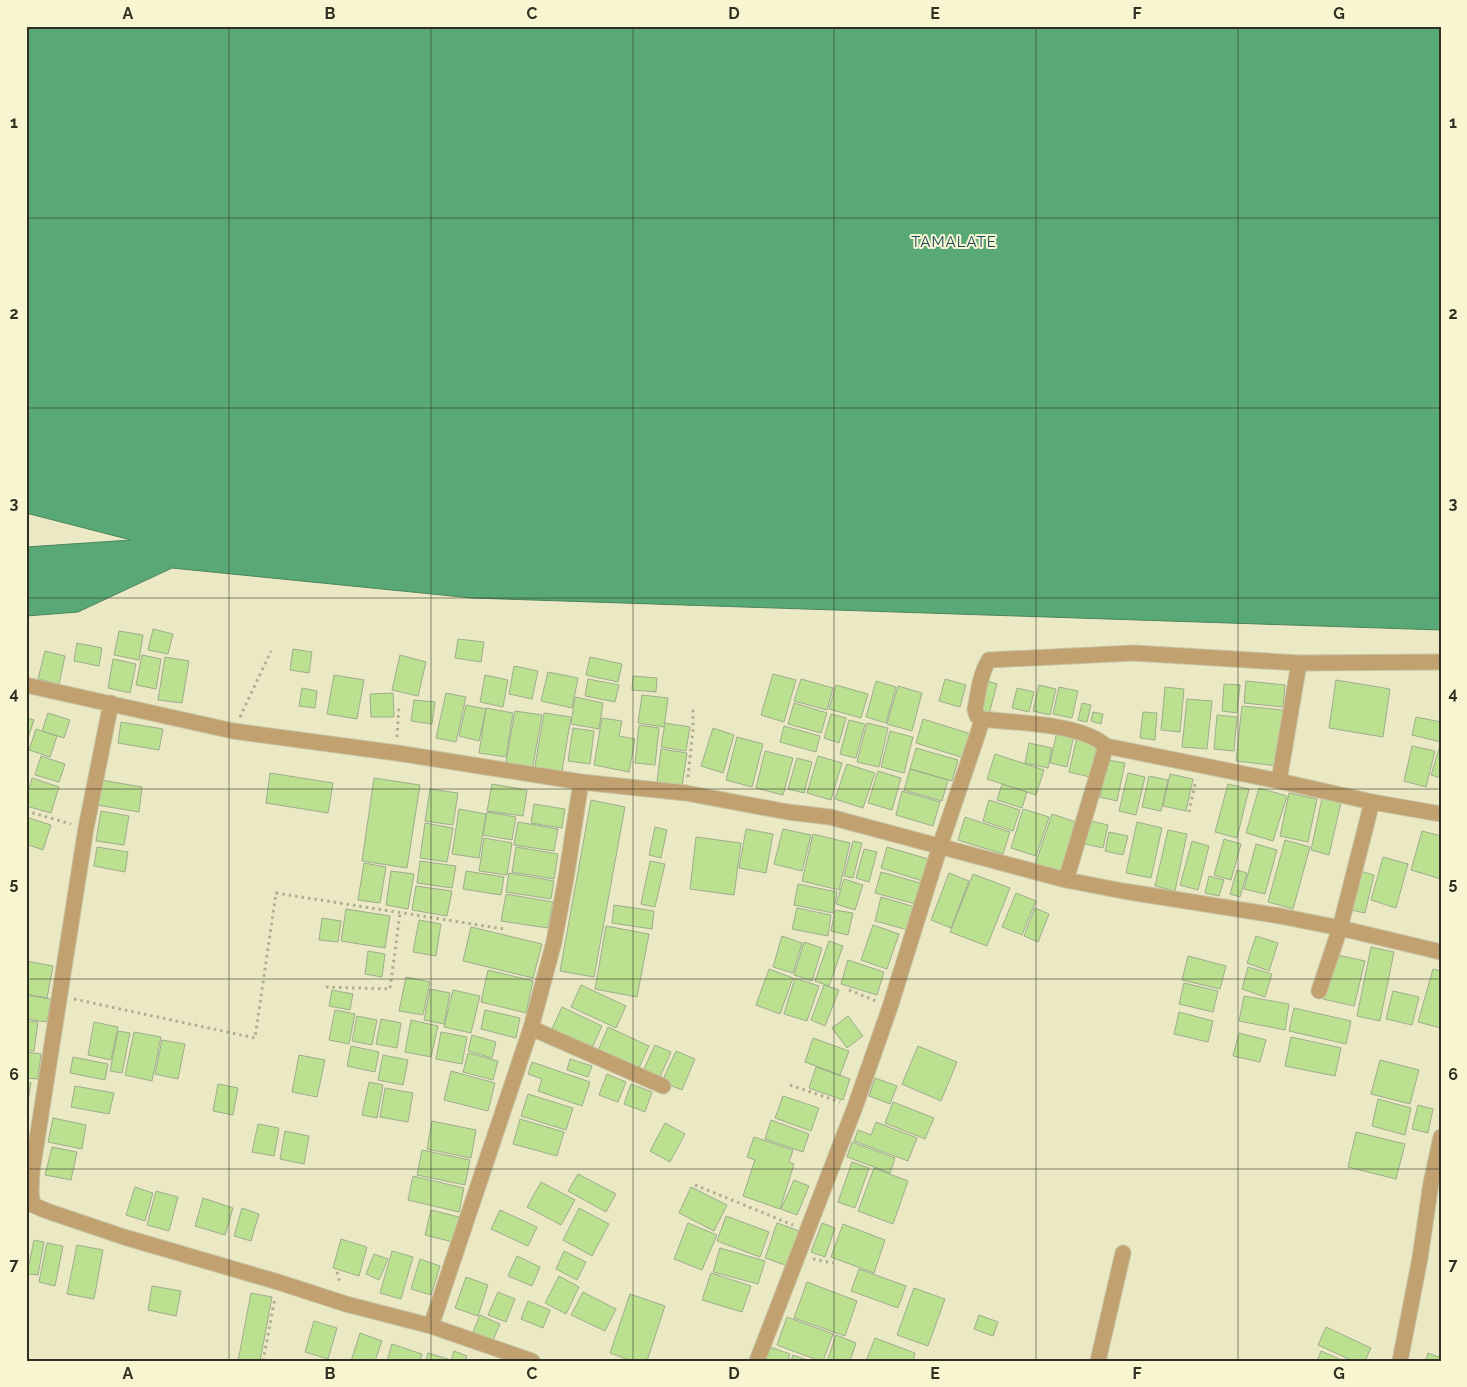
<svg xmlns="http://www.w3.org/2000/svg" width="1467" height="1387" viewBox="0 0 1467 1387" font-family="Raleway,sans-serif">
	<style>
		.water { fill: #58a976; stroke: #4c845c }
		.building { fill: #bae090; stroke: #9ead8e }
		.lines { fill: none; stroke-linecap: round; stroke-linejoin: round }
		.street-casing { stroke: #c6c3a3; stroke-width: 17 }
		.path { stroke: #b0ae91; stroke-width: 3; stroke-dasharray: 2.5 4; stroke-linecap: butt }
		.street { stroke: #c1a16f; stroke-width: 15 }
		.grid { fill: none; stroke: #302f21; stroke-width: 1; stroke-opacity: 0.55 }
		.labels { text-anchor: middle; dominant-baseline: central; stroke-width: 4; stroke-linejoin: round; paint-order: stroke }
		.quarter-label { font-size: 15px; letter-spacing: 1px; fill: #1c4a5e; stroke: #f8f6d1 }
		.neatline { fill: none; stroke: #302f21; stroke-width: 2 }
		.grid-label { font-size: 16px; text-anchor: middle; font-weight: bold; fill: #302f21 }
	</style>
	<rect width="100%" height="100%" fill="#ebe8c4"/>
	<path class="water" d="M26,26H1441V630L472,598L172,568L78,612L26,616V547L131,540L26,513Z"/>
	<path class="building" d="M153,629L173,634L168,654L148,650Z
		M119,631L143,635L139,660L114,655Z
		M458,639L484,642L481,662L455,658Z
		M77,643L102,648L99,666L74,661Z
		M293,649L312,652L309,673L290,670Z
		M45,651L65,656L59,684L38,679Z
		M142,655L161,659L156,689L136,685Z
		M400,655L426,662L418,696L392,690Z
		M165,657L189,661L182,703L158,700Z
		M590,657L622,664L618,682L586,675Z
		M113,659L136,664L130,693L108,688Z
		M514,666L538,671L532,699L509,694Z
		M548,672L578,678L572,708L541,701Z
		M773,674L796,680L784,722L761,715Z
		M334,675L364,680L357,719L327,714Z
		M485,675L508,680L503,707L480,702Z
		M633,676L657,678L656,692L632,690Z
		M588,679L619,685L615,702L585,696Z
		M801,679L833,688L827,710L794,701Z
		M945,679L966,685L960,707L939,701Z
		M1336,680L1390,689L1383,737L1329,728Z
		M876,681L896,687L886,723L866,717Z
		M988,681L997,684L989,714L979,711Z
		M1246,681L1285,685L1283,707L1244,703Z
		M1224,684L1240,685L1237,713L1222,711Z
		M836,685L868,694L861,718L829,709Z
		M1039,685L1056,689L1050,715L1033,711Z
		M898,686L922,693L912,731L887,724Z
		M1059,687L1078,691L1072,718L1053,714Z
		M1165,687L1184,689L1180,732L1161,730Z
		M302,688L317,691L315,708L299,706Z
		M1017,688L1034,692L1029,712L1012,708Z
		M393,693L394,717H371L370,694Z
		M446,693L466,697L456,742L436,738Z
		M642,695L668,698L664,727L638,723Z
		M575,697L603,703L599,729L571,724Z
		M1187,699L1212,701L1207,749L1182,747Z
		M414,700L435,702L432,724L411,721Z
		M794,703L827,713L821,733L788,724Z
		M1082,703L1091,705L1087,722L1078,720Z
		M466,705L486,709L479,741L459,736Z
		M1242,706L1283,710L1278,766L1236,761Z
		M486,708L513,713L506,757L479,753Z
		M515,711L542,715L532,771L505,767Z
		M1093,712L1103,714L1101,724L1091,721Z
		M1143,712L1157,713L1155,740L1140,738Z
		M48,713L70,720L64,738L42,731Z
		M544,713L571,717L561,777L534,772Z
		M831,714L846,718L839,743L824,738Z
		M1217,715L1237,717L1234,751L1214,749Z
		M26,717L34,720L26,744Z
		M1416,717L1441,722V742L1412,735Z
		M602,718L622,721L619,736L635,739L629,772L594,765Z
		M923,719L971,734L964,758L916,743Z
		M849,720L865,724L856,758L840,754Z
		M121,722L163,729L159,750L118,743Z
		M665,723L690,727L686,751L661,747Z
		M867,723L888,728L879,767L857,762Z
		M639,725L659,728L655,765L635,763Z
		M784,726L820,736L816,752L780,742Z
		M573,728L594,731L590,764L568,761Z
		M713,728L734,735L723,773L701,766Z
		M36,729L57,736L50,757L29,750Z
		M890,731L913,737L904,773L881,767Z
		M1057,732L1074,735L1067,767L1050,763Z
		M737,737L763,744L752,787L726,780Z
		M1077,737L1098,742L1090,777L1069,772Z
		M1029,743L1052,748L1048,768L1025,763Z
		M1412,746L1435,751L1426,787L1404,781Z
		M1440,746L1441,747V778L1431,775Z
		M916,748L958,760L952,781L910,769Z
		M661,749L687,753L682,786L657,782Z
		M765,751L793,758L783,795L756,788Z
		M995,754L1044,770L1036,795L987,779Z
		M41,756L65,764L59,782L35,775Z
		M818,756L842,763L831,800L807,793Z
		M797,758L812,762L804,793L788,789Z
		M1108,760L1125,763L1117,801L1100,797Z
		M847,764L875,773L863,808L835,799Z
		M910,769L948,780L942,801L904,790Z
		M878,771L901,778L892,810L868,803Z
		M270,773L333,783L328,813L266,803Z
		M1128,773L1145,777L1136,815L1119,811Z
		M1170,774L1193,779L1186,811L1163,806Z
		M1149,776L1168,780L1161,811L1142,807Z
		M32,778L59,787L51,813L26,806V788L29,789Z
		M374,778L420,785L407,868L362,861Z
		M101,780L142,787L139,812L97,805Z
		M492,784L527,790L523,816L487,811Z
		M1002,784L1027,792L1022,808L997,800Z
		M1228,784L1249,789L1237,838L1215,832Z
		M1259,788L1287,796L1273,841L1246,833Z
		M430,789L458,793L453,825L425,821Z
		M902,791L940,802L933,826L896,815Z
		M1289,793L1317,799L1308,842L1280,836Z
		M1323,794L1342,798L1329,855L1311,850Z
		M591,800L625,807L594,977L560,971Z
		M989,800L1020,810L1013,831L983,821Z
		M534,804L565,809L562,828L531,823Z
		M459,809L486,814L479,858L452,854Z
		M1023,809L1049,817L1036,856L1011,848Z
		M101,811L129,816L124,845L96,841Z
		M487,812L516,817L512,840L483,835Z
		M1052,814L1079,823L1063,874L1035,865Z
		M26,817L51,825L43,850L26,844Z
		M965,817L1010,832L1003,854L958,840Z
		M1091,821L1108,825L1103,848L1085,844Z
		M518,822L558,829L554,851L514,845Z
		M1137,822L1162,828L1151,878L1126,873Z
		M425,823L453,828L447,862L420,858Z
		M655,827L667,830L661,858L649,855Z
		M746,829L773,834L766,873L739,868Z
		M783,829L811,835L802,871L774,864Z
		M1168,830L1187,834L1175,891L1155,886Z
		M1422,831L1441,836V879L1411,870Z
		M1109,832L1128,836L1123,855L1105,851Z
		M813,834L850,843L839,890L802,881Z
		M696,837L741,843L734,895L690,889Z
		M484,838L512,843L507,875L479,871Z
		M1224,839L1241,844L1231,880L1214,875Z
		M1285,840L1310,847L1293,909L1268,902Z
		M853,841L862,843L853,878L844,876Z
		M1192,841L1209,846L1198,890L1180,885Z
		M1256,844L1277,850L1265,894L1244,889Z
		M97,847L128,852L125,872L94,866Z
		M516,847L558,854L554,879L512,872Z
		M887,847L932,860L926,882L881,868Z
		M864,849L877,852L869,882L856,878Z
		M1383,857L1408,864L1396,908L1371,900Z
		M420,861L456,866L452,888L417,883Z
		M650,861L665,864L655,907L641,904Z
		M364,863L386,867L380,903L358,900Z
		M1237,870L1247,873L1240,897L1230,894Z
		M391,871L414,874L408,909L386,905Z
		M466,871L504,877L501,895L463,889Z
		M1360,871L1374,875L1365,913L1351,910Z
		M881,872L924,884L919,905L875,893Z
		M509,873L554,881L551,899L506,892Z
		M949,873L969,881L951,928L931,920Z
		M973,874L1010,888L987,946L950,932Z
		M1209,876L1224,880L1219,896L1205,893Z
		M844,879L863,885L855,910L836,904Z
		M798,884L837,892L833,913L794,905Z
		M416,886L452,891L447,916L412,910Z
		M1016,893L1036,901L1022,935L1002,927Z
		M506,894L553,902L548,928L501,921Z
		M881,897L915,907L908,930L875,921Z
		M614,905L654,911L652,929L612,923Z
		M797,908L831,915L828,936L792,929Z
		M1035,908L1049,914L1038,942L1024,936Z
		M346,909L390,916L385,948L341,941Z
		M835,910L853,913L848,935L831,931Z
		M322,918L341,921L338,942L319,940Z
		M419,920L441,924L436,956L413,952Z
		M873,925L899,934L887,969L861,960Z
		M606,926L649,934L637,997L595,989Z
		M471,927L542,944L533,978L463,961Z
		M782,936L802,943L793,973L773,967Z
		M1256,936L1278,943L1269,971L1247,963Z
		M829,941L843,946L829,986L815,981Z
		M804,942L822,948L812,981L794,975Z
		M1371,947L1394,952L1380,1021L1357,1016Z
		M368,951L385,954L382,977L365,974Z
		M1333,954L1365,961L1354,1006L1323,999Z
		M1188,956L1226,966L1220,989L1182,980Z
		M848,960L884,972L877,995L841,984Z
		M26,961L53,966L47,998L26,994Z
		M1248,967L1272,974L1265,997L1242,989Z
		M769,969L793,978L780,1014L756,1005Z
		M1433,969L1441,971V1028L1418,1022Z
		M488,970L533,981L526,1013L481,1002Z
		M406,977L430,982L423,1015L399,1011Z
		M795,978L819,986L807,1021L784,1014Z
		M1184,983L1218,991L1213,1012L1179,1004Z
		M581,985L626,1006L616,1028L571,1007Z
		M824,985L839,990L825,1026L811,1020Z
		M430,989L450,993L444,1024L424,1020Z
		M332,990L353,994L350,1010L329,1006Z
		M453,990L480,996L471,1033L444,1027Z
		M1393,991L1419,997L1412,1025L1386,1019Z
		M26,995L51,999L47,1022L26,1019Z
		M1244,996L1289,1004L1285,1030L1239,1021Z
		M562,1007L602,1026L592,1048L552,1029Z
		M1294,1008L1351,1021L1346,1044L1289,1031Z
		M335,1010L355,1014L349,1044L329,1040Z
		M485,1010L520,1018L516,1038L481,1029Z
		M1179,1012L1213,1021L1208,1042L1174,1034Z
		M357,1016L377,1020L372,1045L352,1041Z
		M848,1016L863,1036L847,1048L832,1028Z
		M381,1019L401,1023L397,1048L376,1044Z
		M411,1020L438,1026L431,1057L405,1052Z
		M26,1021L38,1022L34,1051L26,1050Z
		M94,1022L118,1027L111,1060L88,1055Z
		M608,1027L649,1046L637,1072L597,1053Z
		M118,1031L130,1033L122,1073L110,1071Z
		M134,1032L161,1037L152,1081L125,1075Z
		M441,1032L467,1037L462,1064L436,1059Z
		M1239,1033L1266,1040L1260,1062L1233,1056Z
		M472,1035L496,1042L492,1058L468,1051Z
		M1291,1037L1341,1048L1335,1076L1285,1066Z
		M813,1038L849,1051L840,1075L805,1062Z
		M162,1040L185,1044L178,1079L155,1074Z
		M655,1045L671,1052L659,1079L643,1071Z
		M351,1046L379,1052L375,1072L347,1066Z
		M918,1046L957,1062L941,1101L902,1084Z
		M676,1051L695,1059L682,1090L662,1082Z
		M26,1052L41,1054L38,1079L26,1078Z
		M468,1053L498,1061L493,1080L463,1072Z
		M299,1055L325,1060L317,1097L292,1092Z
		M383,1055L408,1060L403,1085L378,1080Z
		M73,1057L108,1064L105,1080L70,1073Z
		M570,1059L592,1066L588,1077L567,1070Z
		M1380,1060L1419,1070L1410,1104L1371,1094Z
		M532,1062L590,1082L582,1106L538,1091L542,1079L528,1074Z
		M816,1067L850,1079L843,1100L809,1088Z
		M451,1071L495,1083L488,1111L444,1100Z
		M607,1074L626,1082L618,1102L599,1095Z
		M875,1078L897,1086L890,1104L869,1096Z
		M26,1082L31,1083L27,1108H26Z
		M369,1082L383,1085L377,1118L362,1115Z
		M218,1084L238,1088L233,1115L213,1111Z
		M631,1084L652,1092L645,1112L624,1104Z
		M75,1086L114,1093L109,1114L71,1107Z
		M385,1088L413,1093L408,1122L380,1117Z
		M528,1094L573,1108L566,1130L521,1116Z
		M783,1096L819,1108L811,1131L775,1118Z
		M1378,1099L1411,1108L1405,1135L1372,1126Z
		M893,1102L934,1118L925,1139L885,1123Z
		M1418,1105L1433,1109L1428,1133L1412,1129Z
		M53,1118L86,1125L82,1149L48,1142Z
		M520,1119L564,1132L557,1156L513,1144Z
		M771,1120L809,1134L803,1152L765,1139Z
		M432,1121L476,1130L471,1158L427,1149Z
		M876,1122L917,1138L908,1161L854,1141L858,1130L871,1135Z
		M665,1123L685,1134L670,1162L650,1151Z
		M258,1124L279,1128L274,1156L252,1152Z
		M285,1131L309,1136L304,1164L280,1159Z
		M1356,1132L1405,1144L1396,1179L1348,1167Z
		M754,1137L793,1150L789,1162L794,1164L780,1209L743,1196L755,1160L747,1157Z
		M852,1142L895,1158L890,1173L847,1157Z
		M52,1147L77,1152L71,1180L45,1175Z
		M422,1150L470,1160L465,1185L417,1175Z
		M852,1162L869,1168L855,1208L838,1202Z
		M874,1168L908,1181L893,1224L858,1211Z
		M578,1174L616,1194L606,1212L568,1191Z
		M413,1176L464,1188L459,1212L408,1200Z
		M794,1180L809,1186L797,1215L781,1209Z
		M541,1182L575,1200L561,1225L527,1207Z
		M135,1187L153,1193L145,1221L126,1215Z
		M691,1187L727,1205L714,1231L679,1213Z
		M156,1191L178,1197L169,1231L147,1225Z
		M203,1198L233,1208L225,1235L195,1226Z
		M242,1208L259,1214L251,1241L234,1236Z
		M579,1208L609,1224L592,1256L563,1240Z
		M431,1210L459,1217L453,1242L425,1235Z
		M500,1210L537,1227L528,1246L491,1229Z
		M726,1216L769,1232L760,1257L717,1241Z
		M688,1223L717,1235L702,1270L674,1259Z
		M777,1223L802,1232L791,1267L765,1258Z
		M822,1223L835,1228L825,1257L811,1252Z
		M843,1224L885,1240L874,1273L831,1257Z
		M341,1239L367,1247L359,1276L333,1268Z
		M34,1240L44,1242L38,1275L27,1274Z
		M47,1243L63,1246L55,1286L39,1282Z
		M77,1245L103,1250L94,1299L67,1294Z
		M720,1248L765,1261L758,1284L713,1272Z
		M392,1251L413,1257L401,1299L380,1293Z
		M564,1251L586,1262L577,1280L556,1269Z
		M374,1254L388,1259L379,1280L366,1274Z
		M517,1256L540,1267L532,1286L508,1276Z
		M420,1259L440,1266L431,1295L411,1289Z
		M859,1269L906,1286L898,1308L851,1291Z
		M711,1273L751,1286L742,1312L702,1300Z
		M559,1276L579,1287L566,1314L545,1303Z
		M466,1277L488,1285L478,1316L455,1308Z
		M807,1282L857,1301L845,1336L794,1318Z
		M152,1286L181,1291L176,1316L148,1310Z
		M914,1288L945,1299L928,1346L897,1335Z
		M498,1292L515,1299L506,1322L488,1315Z
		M583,1292L616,1309L605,1331L571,1315Z
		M251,1293L272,1297L260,1361H238Z
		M630,1294L665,1306L647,1361H632L610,1353Z
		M528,1301L550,1310L543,1328L521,1319Z
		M480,1315L500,1324L493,1340L473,1332Z
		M979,1315L998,1322L993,1336L974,1329Z
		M787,1317L833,1334L823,1361H820L777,1345Z
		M314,1321L337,1328L328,1359L305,1352Z
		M1326,1327L1371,1348L1365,1361H1353L1318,1345Z
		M360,1333L382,1341L375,1361H351Z
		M836,1335L856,1343L850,1361H827Z
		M875,1338L915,1353L913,1361H866Z
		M392,1344L422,1354L420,1361H387Z
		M770,1347L790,1354L788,1361H765Z
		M454,1351L467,1356L465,1361H451Z
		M1321,1351L1344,1361H1317Z
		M428,1353L448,1359V1361H426Z
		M1428,1353L1441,1358V1361H1426Z
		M793,1355L810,1361H791Z"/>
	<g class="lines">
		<defs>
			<path id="street" d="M26,685L233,731L397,753L581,782L686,793L788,812L830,817L1066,880L1123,891L1280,916L1340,928L1441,952
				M111,703L86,828L32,1171L31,1193L33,1205L47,1211L124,1237L278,1282L346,1304L431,1326L532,1361
				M982,719C1015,723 1081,723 1106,746L1279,781L1372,802L1441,814
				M1279,781L1299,663
				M1066,880L1106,746
				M1319,991L1340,928L1372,802
				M531,1028L663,1086
				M431,1326L531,1028L554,942L566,878L581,782
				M757,1361L855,1107L890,1007L940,846L979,730L982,719L977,716L975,710C978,694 980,674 989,660L1134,653L1299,663L1441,662
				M1098,1361L1123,1253
				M1400,1361L1420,1258L1431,1183L1441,1137"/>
		</defs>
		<use href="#street" class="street-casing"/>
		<path class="path" d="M240,717L271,651
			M397,737L399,705
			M688,777L693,730V708
			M26,811L71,824
			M1189,812L1196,780
			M326,987L390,989L400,913
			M849,990L876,1001
			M74,999L255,1038L276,893L504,929
			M790,1085L840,1102
			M695,1185L793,1225
			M813,1259L833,1263
			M337,1272L340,1284
			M263,1361L275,1298"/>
		<use href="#street" class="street"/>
	</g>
	<path class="grid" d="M229,26V1361M431,26V1361M633,26V1361M834,26V1361M1036,26V1361M1238,26V1361M26,218H1441M26,408H1441M26,598H1441M26,789H1441M26,979H1441M26,1169H1441"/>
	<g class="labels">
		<g class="quarter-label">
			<text x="954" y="242">TAMALATE</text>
		</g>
	</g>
	<rect width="1467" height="1387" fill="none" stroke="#f8f6d1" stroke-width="55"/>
	<rect x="28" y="28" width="1412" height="1332" class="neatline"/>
	<g class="grid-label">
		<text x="128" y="19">A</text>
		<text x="330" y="19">B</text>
		<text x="532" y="19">C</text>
		<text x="734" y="19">D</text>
		<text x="935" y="19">E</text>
		<text x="1137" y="19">F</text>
		<text x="1339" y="19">G</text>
		<text x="14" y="128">1</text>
		<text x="1453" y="128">1</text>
		<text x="14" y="319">2</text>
		<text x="1453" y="319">2</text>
		<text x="14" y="509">3</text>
		<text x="1453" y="509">3</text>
		<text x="14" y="699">4</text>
		<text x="1453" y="699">4</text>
		<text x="14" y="889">5</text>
		<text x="1453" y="889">5</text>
		<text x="14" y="1080">6</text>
		<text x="1453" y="1080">6</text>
		<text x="14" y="1270">7</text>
		<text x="1453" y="1270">7</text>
		<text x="128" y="1379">A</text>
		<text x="330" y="1379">B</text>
		<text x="532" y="1379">C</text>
		<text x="734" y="1379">D</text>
		<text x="935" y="1379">E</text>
		<text x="1137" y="1379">F</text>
		<text x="1339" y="1379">G</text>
	</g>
</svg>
